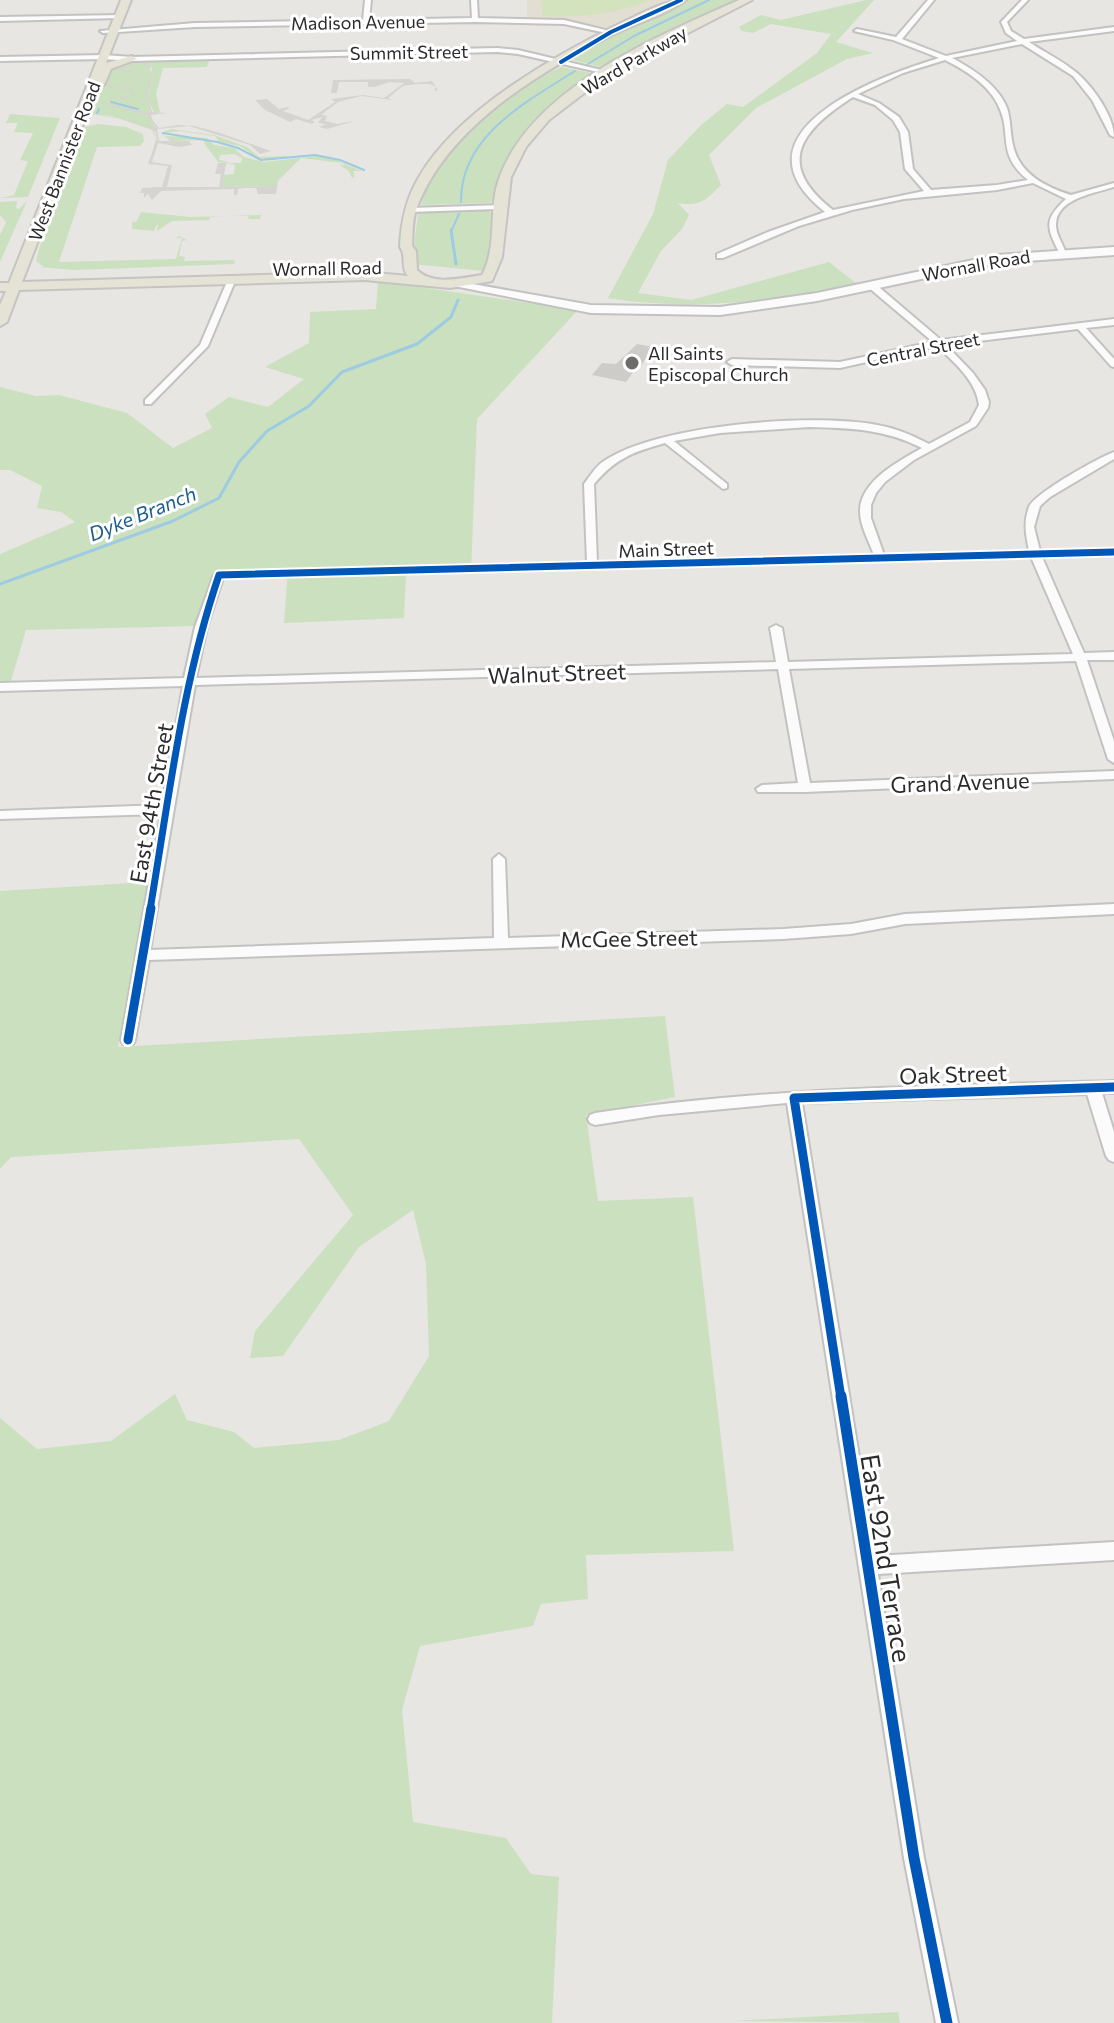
<svg xmlns="http://www.w3.org/2000/svg" width="1114" height="2023" viewBox="0 0 1114 2023" font-family="Commissioner,sans-serif">
	<style>
		.education { fill: #e2ded1 }
		.green { fill: #cae0bf }
		.pitch { fill: #d2e3bd }
		.plaza { fill: #d6d4d0; fill-rule: evenodd }
		.lines { fill: none; stroke-linecap: round; stroke-linejoin: round }
		.stream-far1 { stroke: #9ecbe1; stroke-width: 2 }
		.stream { stroke: #9ecbe1; stroke-width: 3 }
		.building { fill: #cdccc9 }
		.minor-casing { stroke: #c2c2c1; stroke-width: 4 }
		.secondary-casing { stroke: #c2c2c1; stroke-width: 4 }
		.primary-casing { stroke: #c5c4c2; stroke-width: 4 }
		.minor { fill: #fcfbfb; fill-rule: evenodd }
		.secondary { fill: #fcfbfb; fill-rule: evenodd }
		.primary { fill: #e5e3d6; fill-rule: evenodd }
		.cycleway-far3-casing { stroke: #fff; stroke-width: 7 }
		.cycleway-far2-casing { stroke: #fff; stroke-width: 11 }
		.cycleway-far1-casing { stroke: #fff; stroke-width: 14 }
		.cycleway-casing { stroke: #fff; stroke-width: 16 }
		.cycleway-far3 { stroke: #0057b8; stroke-width: 4 }
		.cycleway-far2 { stroke: #0057b8; stroke-width: 7 }
		.cycleway-far1 { stroke: #0057b8; stroke-width: 9 }
		.cycleway { stroke: #0057b8; stroke-width: 11 }
		.poi-dot { fill: #6d6c6b; stroke: #fff; stroke-width: 3 }
		.labels { text-anchor: middle; dominant-baseline: central; stroke-width: 6; stroke-linejoin: round; paint-order: stroke }
		.far-street-label { font-size: 18px; fill: #2b2b2b; stroke: #fff }
		.far-poi-label { font-size: 18px; fill: #2b2b2b; stroke: #fff; text-anchor: start }
		.far-water-label { font-size: 20px; font-style: italic; fill: #1d5d8d; stroke: #fff }
		.street-label { font-size: 22px; fill: #2b2b2b; stroke: #fff }
		.near-street-label { font-size: 26px; fill: #2b2b2b; stroke: #fff }
	</style>
	<rect width="100%" height="100%" fill="#e8e6e2"/>
	<path class="education" d="M527,0H675L609,28L573,21L527,18Z"/>
	<path class="green" d="M685,0H743L605,68L573,60L624,29Z
		M866,0H874L836,42L873,53L847,59L756,108L709,155L721,185C706,200 700,207 678,203L689,215L682,229L661,251L638,293L691,300L829,262L857,284C774,301 693,312 608,298L653,214L668,160L701,125L727,104L743,107L817,53L831,34L771,24L753,33L742,31L739,27L761,15L781,20Z
		M132,61H209L207,67L163,68L156,94L160,112L154,113L148,99L154,68L149,64C155,80 143,95 150,113L147,114L157,129L148,126C163,135 154,149 150,163L156,138L152,130L112,116L90,114L111,68L88,114V113L109,68Z
		M561,67L596,74L522,138L503,170L491,203L422,205C427,150 514,88 561,67Z
		M10,114L60,118L28,197L0,198L14,195L28,161L20,160L33,133L14,132L18,123H6Z
		M98,124L126,127L143,134L144,141L140,146L97,147L59,262L176,259L182,238H176L179,236L187,240L182,241L179,256L185,257L184,261L235,260L234,264L75,270L38,267H44L36,261L39,249L85,127Z
		M171,129L214,135L247,147L259,157L289,156L271,160L257,158L240,146L219,142L215,136L180,131L163,133L165,136L207,138L214,145L234,148L244,157L264,162L317,156L336,160L361,171H354V177L352,178L349,171L338,164L345,166L342,163L301,158L277,181L276,186L221,187L224,175L234,174L235,165L229,163H241L242,158L235,154L220,155L219,160L229,162H218L204,143L206,140L170,141L161,133Z
		M17,201L16,208L19,209L27,201L0,262V235L6,222L0,215V202Z
		M487,209L492,214L487,268L484,271L412,264L418,213Z
		M141,212L190,217L261,215L260,219H249L248,216H211L209,220L172,221L157,231L158,222L154,231L132,229V222H136Z
		M378,281L578,310L477,419L471,573L406,575L404,618L284,623L288,570H224L214,575L196,626L26,630L11,681H0V554L75,522L61,512L37,508L42,486L10,470H0V387L36,396L59,395L127,413L173,448L212,428L205,414L229,397L268,407L304,379L265,367L309,343L310,312L376,309Z
		M148,882L118,1047L665,1016L675,1097L586,1115L598,1201L693,1197L734,1551L586,1555L588,1599L541,1604L533,1626L420,1646L402,1710L413,1822L506,1838L531,1874L559,1877L552,2023H0V1418L37,1449L111,1441L175,1394L187,1420L234,1432L254,1448L339,1440L389,1421L429,1356L426,1264L413,1210L359,1247L283,1356L250,1358L255,1331L353,1215L299,1139L11,1157L0,1169V891Z
		M898,2012L900,2023L733,2021Z"/>
	<path class="pitch" d="M541,0H650C613,15 582,17 543,16Z"/>
	<path class="plaza" d="M208,60L146,62L154,68L148,97L152,112L167,113L151,115L153,121L159,128L178,125L194,126L217,132L271,151L260,154L250,145L189,126L157,129L159,141H189L192,145L179,147L158,143L152,162L172,165L167,187H219L221,174H215L218,163L230,162L226,164L222,187L276,186L277,181L295,164L278,181L276,194H258L256,188H245L238,189L237,195H234V189L161,191L152,200L148,194L144,198V193H140L142,188L162,187L168,166L148,164L157,139L156,132L146,126L124,119L88,114L92,106L110,68L129,61ZM141,63L152,68L146,97L150,113L101,102L106,98L133,96L135,93L131,89L109,86L113,83L139,81L141,74L117,68ZM116,67V70L139,74L140,78L134,82L110,83L108,87L130,90L132,94L127,98H106L99,103L147,115L157,128L123,118L90,114L111,68Z
		M410,79L415,83L432,81L438,90L434,91L436,87L430,84H417L403,86L388,98L392,100L361,96L338,102L321,115L327,116L325,121L337,124L355,121L327,129L319,127L326,124L318,123L322,117L311,120L315,122L312,124L296,119L290,122L265,110L255,100L267,99L279,109L287,107L290,108L283,111L308,120L335,102L331,99L363,95L384,98L404,83L390,82L374,87H368V82H339L337,93H331L333,80Z"/>
	<g class="lines">
		<path class="stream-far1" d="M588,64L634,36L709,0
			M111,102L138,109
			M97,113L99,109
			M163,133L217,142L238,148L261,160L315,155L340,160L364,170
			M461,202C460,136 526,102 575,71
			M451,232L459,214"/>
		<path class="stream" d="M451,230L456,264
			M0,584L173,521L219,498L239,462L267,431L309,406L342,372L417,344L451,317L458,300"/>
	</g>
	<path class="building" d="M637,344L653,347L639,369L636,368L626,382L592,375L602,363L616,364Z"/>
	<g class="lines">
		<defs>
			<path id="minor" d="M365,0H371L369,20L472,18L471,0H477L478,18L564,20L614,32L611,34L564,24L475,22L195,27L103,33L100,31L195,23L363,20Z
				M928,0H934L902,39L946,56L1017,41L1006,33L1001,22L1022,0H1028L1007,22L1011,31L1024,39L1114,27V31L1029,42C1044,52 1063,61 1077,73C1093,87 1114,116 1114,137L1110,135L1092,100L1073,76L1022,44L952,58C973,69 998,85 1007,108C1011,120 1010,133 1013,145C1019,174 1046,187 1071,195L1114,183V187C1096,193 1057,198 1056,224C1055,234 1064,245 1066,254L1059,252C1046,227 1044,219 1066,199L1033,183L997,190L904,199L852,210L799,226L723,258H717V254L768,232L825,212C725,133 877,77 939,58L893,40L854,31L857,29L896,37ZM945,60C965,70 988,84 998,105C1013,134 995,153 1028,180L997,185L931,190L913,169L908,132L899,117L879,103L858,94L903,73ZM853,97L875,105L893,120L900,132L905,169L924,191L833,210C774,164 801,130 853,97Z
				M122,15L120,18L0,21V17Z
				M497,48L518,50L610,72L607,74L518,54L497,52L132,61L104,59L0,61V57L104,55L132,57Z
				M501,205L502,207L498,209L410,212L406,210L410,208Z
				M229,277L236,279L208,346L151,404H145V400L200,345Z
				M868,283H874L941,340L1114,319V325L1086,328L1114,359V367L1111,366L1078,329L946,345L973,373L985,390L989,402L988,408L976,426L914,460L885,482L876,493L871,505V518L884,555L1029,551C1026,535 1023,523 1029,507C1035,493 1098,458 1114,452V459L1050,497L1040,506L1034,527L1040,551L1114,549V555L1042,557L1084,653L1114,652V660H1087L1114,741V763L1108,759L1076,661L789,669L810,783L1114,771V779L805,792H758L756,789L762,785L798,783L778,669L195,685L150,950L494,938L493,859L499,854L505,859L508,938L783,929L851,924L905,914L1114,904V914L905,924L851,934L783,939L149,960L135,1040L133,1044H123L121,1040L161,814L0,819V811L162,805L183,686L0,691V683L184,678L195,627L214,575L219,572L587,562L584,484C590,476 596,466 604,461C658,424 813,413 877,425C895,428 912,435 929,444L970,422L979,405C976,381 955,363 937,346L840,368L732,365L727,362L732,359L840,362L933,342L868,287ZM809,427C850,428 885,429 922,448C899,461 860,481 860,511C860,526 869,541 874,555L597,562L594,484C616,458 633,452 665,443L723,489L727,488V484L674,441L720,433ZM1031,557L1073,654L788,662L782,628L776,625L770,628L776,662L196,678L207,627L223,578Z
				M1114,1081V1093H1102L1114,1132V1162L1109,1160L1106,1156L1087,1094L802,1103L875,1556L1114,1542V1560L878,1574L924,1858L958,2023H936L904,1858L787,1103L659,1115L595,1125L590,1123L588,1119L590,1115L595,1113C767,1087 940,1086 1114,1081Z"/>
			<path id="secondary" d="M1114,247V255L997,263L817,301L720,315L591,313L444,284L450,280L591,305L720,307L817,293L997,255Z"/>
			<path id="primary" d="M121,0H131L106,63L132,56L137,59L111,69L104,85L98,86L22,282L365,272L408,276C400,267 407,256 400,247C401,221 406,199 419,177C459,109 554,56 623,22C643,13 664,0 686,0C666,15 637,23 614,34C540,72 446,127 416,210C412,221 413,234 412,246L416,251L417,270C433,286 461,278 482,275C498,246 488,209 499,179C531,88 658,36 739,0H752L612,72L549,120L526,147L511,177L502,257L492,281L450,288L365,280L19,290L7,322L0,326V305L6,291H0V283H9Z"/>
		</defs>
		<use href="#minor" class="minor-casing"/>
		<use href="#secondary" class="secondary-casing"/>
		<use href="#primary" class="primary-casing"/>
		<use href="#minor" class="minor"/>
		<use href="#secondary" class="secondary"/>
		<use href="#primary" class="primary"/>
		<defs>
			<path id="cycleway-far3" d="M561,62L611,32L681,0"/>
			<path id="cycleway-far2" d="M150,910C169,798 182,683 219,575L1114,552"/>
			<path id="cycleway-far1" d="M128,1040L151,908
				M841,1398L794,1098L1114,1087"/>
			<path id="cycleway" d="M841,1396L914,1858L947,2023"/>
		</defs>
		<use href="#cycleway-far3" class="cycleway-far3-casing"/>
		<use href="#cycleway-far2" class="cycleway-far2-casing"/>
		<use href="#cycleway-far1" class="cycleway-far1-casing"/>
		<use href="#cycleway" class="cycleway-casing"/>
		<use href="#cycleway-far3" class="cycleway-far3"/>
		<use href="#cycleway-far2" class="cycleway-far2"/>
		<use href="#cycleway-far1" class="cycleway-far1"/>
		<use href="#cycleway" class="cycleway"/>
	</g>
	<circle class="poi-dot" cx="632" cy="363" r="8"/>
	<g class="labels">
		<g class="far-street-label">
			<text transform="translate(358 22) rotate(-1)">Madison Avenue</text>
			<text transform="translate(409 52) rotate(-1)">Summit Street</text>
			<text transform="translate(634 60) rotate(-30)">Ward Parkway</text>
			<text transform="translate(64 161) rotate(-69)">West Bannister Road</text>
			<text transform="translate(976 265) rotate(-10)">Wornall Road</text>
			<text transform="translate(327 268) rotate(-1)">Wornall Road</text>
			<text transform="translate(923 349) rotate(-11)">Central Street</text>
			<text transform="translate(666 549) rotate(-2)">Main Street</text>
		</g>
		<g class="far-poi-label">
			<text x="648" y="353">All Saints<tspan x="648" dy="21">Episcopal Church</tspan></text>
		</g>
		<g class="far-water-label">
			<text transform="translate(142 513) rotate(-22)">Dyke Branch</text>
		</g>
		<g class="street-label">
			<text transform="translate(557 673) rotate(-2)">Walnut Street</text>
			<text transform="translate(960 782) rotate(-2)">Grand Avenue</text>
			<text transform="translate(151 803) rotate(-80)">East 94th Street</text>
			<text transform="translate(629 938) rotate(-1)">McGee Street</text>
			<text transform="translate(953 1074) rotate(-2)">Oak Street</text>
		</g>
		<g class="near-street-label">
			<text transform="translate(887 1558) rotate(81)">East 92nd Terrace</text>
		</g>
	</g>
</svg>
